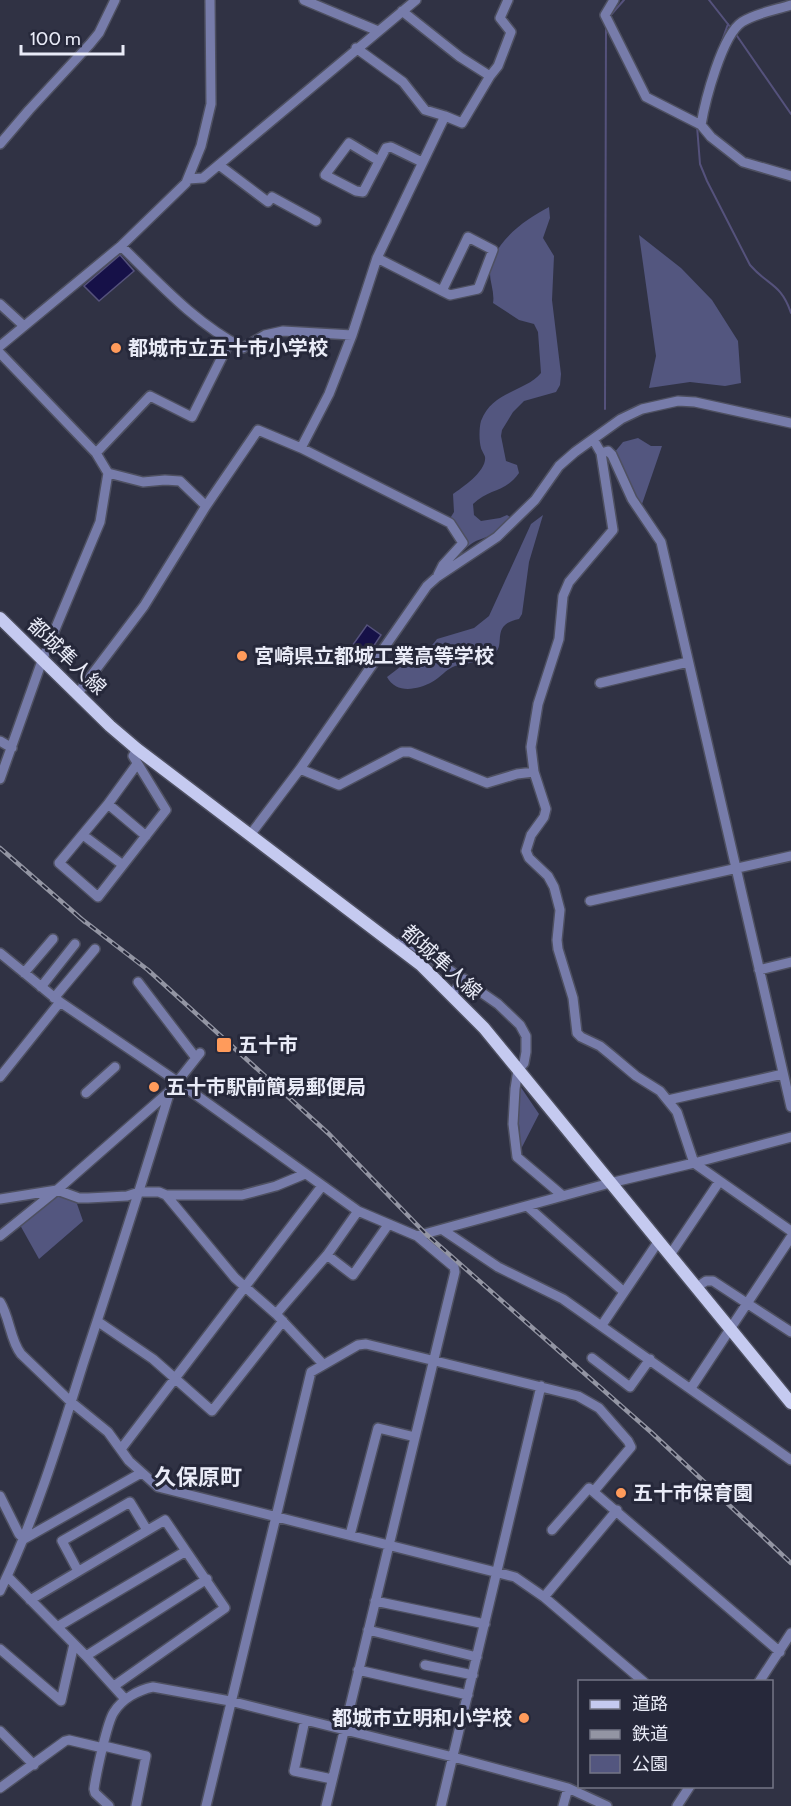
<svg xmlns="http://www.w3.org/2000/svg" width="791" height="1806" viewBox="0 0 791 1806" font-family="Cabin,'Noto Sans JP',sans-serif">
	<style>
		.green { fill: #53567f }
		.water { fill: #161148; stroke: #55527c; stroke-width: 1.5 }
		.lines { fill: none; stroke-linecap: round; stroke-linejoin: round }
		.stream { stroke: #55527c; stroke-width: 2 }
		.minor-casing { stroke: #4e5061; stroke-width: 12 }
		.major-casing { stroke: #4e5061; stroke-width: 15 }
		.minor { stroke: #777caa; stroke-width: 9 }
		.major { stroke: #c5caf0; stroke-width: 12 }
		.rail-casing { stroke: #9395a3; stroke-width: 4.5 }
		.rail { stroke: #26283a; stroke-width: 2; stroke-dasharray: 7; stroke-linecap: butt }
		.poi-dot { fill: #ff9b5b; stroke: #26283a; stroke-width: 2 }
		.labels { text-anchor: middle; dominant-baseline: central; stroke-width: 6; stroke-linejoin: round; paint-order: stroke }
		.poi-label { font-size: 20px; font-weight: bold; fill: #e9ebf7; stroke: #26283a; text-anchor: start }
		.street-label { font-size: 20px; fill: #e9ebf7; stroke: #26283a }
		.quarter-label { font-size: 22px; font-weight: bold; fill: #e9ebf7; stroke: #26283a }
	</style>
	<rect width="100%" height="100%" fill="#303244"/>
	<path class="green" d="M549,207L550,218L543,238L554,256L552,300L561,374L560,385L556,392L524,401L513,412L502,430L501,436L506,461L517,465L519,473C505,493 489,488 473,504L474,515L481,521L500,518L507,515L510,517C500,539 486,534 471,544C463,550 455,557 448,563L463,547L449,520L454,512L453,494C462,488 487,471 485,457C485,456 481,449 481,448C479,442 479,427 481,421C492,391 525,392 541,373L538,332L534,324L519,320L493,303C495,292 489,281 490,270C494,241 526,219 549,207Z
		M639,235L681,268L712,300L738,341L741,383L725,386L690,382L649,388L656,356Z
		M638,438L651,446H662L641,507L614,453L623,442Z
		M543,515L529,562L522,614L519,619C490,625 506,644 495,653C484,662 467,663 455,666C446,669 440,678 432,682C417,690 396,694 387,677L404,664L420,660L437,639L474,628L489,616L531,524Z
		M520,1086L539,1114L521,1149L517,1099Z
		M57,1196L76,1201L83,1221L39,1259L20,1225Z"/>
	<path class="water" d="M120,255L134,271L99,301L84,286Z
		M367,625L381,635L367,656L352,646Z"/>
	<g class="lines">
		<path class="stream" d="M709,0L731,28
			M609,17L624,0
			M735,33L791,114
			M718,52L728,24
			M697,121L700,109
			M697,126L700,164L707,181L750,265C768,286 781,283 791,313
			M605,409L606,25"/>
		<defs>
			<path id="minor" d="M304,0L378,31
				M614,0L605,15L646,97L701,125L711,137L743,162L791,176
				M356,48L403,82L425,110L445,116
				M490,76L498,66L511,32L500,18L508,0
				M701,125C705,101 722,35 742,22C756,13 775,10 791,5
				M0,144L29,110L90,44L99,33L115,0
				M379,161L349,143L325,175L356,191L363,192L386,148L391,147L422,162
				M219,165L268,202L272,197L316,221
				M188,179L203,178L416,0
				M121,246C160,284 195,323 243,348L265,335L283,331L352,335
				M377,258L442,291L450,295L478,289L493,250L468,237L442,291
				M0,304L24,326
				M0,346L121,246L186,183L201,146L211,104L210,0
				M0,353L96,453L108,473L100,522L43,658L0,779
				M593,439L601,453L613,530L569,582L563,596L559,639L538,704L531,747L534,772L546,809L544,817L531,835L526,851L529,858L548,876L554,887L560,910L557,940L558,949L573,998L577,1033L581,1037L600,1046L611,1055L636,1076L660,1091L677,1112L694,1163L791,1231
				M301,448L329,394L352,335L377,258L445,116L462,123L490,76L460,57L402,11
				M96,453L150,396L192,417L230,341
				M601,453L608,451L612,455L632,499L661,542L791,1107
				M108,473L143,482L165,480L180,481L206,506
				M600,683L688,662
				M78,693L144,606L206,506L258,430L301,448L450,523L463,543L443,565L438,575
				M0,741L12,748
				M137,764L108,804L59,863L98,897L166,810L133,756L137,749
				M300,769L339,785L402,752H410L487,783L517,774L534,772
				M108,804L146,836
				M83,835L123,865
				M250,835L300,769L427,586L437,577L497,537L535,500L559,466L575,452L621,419L642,409L678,401L695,402L791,423
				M590,901L791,856
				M395,945L406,940L498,1004L520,1025L526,1036V1052L524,1063L518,1070L515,1089L513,1124L517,1157L563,1196
				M0,953L60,1002L178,1082L358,1211L417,1236L454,1267L455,1272L326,1806
				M759,970L791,962
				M24,973L53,939
				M138,982L196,1058
				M41,987L75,944
				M452,994L464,979
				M54,998L95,949
				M0,1077L60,1002
				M86,1093L115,1067
				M668,1100L783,1074
				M166,1195H242L276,1186L305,1174
				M0,1199L57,1190L79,1198H88L127,1196L139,1192H159L166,1195L235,1278L276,1314L323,1364
				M527,1206L624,1292
				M443,1230L498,1267L563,1299L791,1460
				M0,1236L57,1190L170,1091L200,1053
				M417,1236L610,1183L694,1163L791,1137
				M327,1255L353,1275L388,1225
				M670,1255L719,1182
				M697,1287L706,1281H713L791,1332
				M0,1302C10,1318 10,1340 21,1354L71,1402L108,1432L129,1461L158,1487L515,1577L544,1597L644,1682
				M276,1314L327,1255L358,1211
				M97,1321L153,1359L212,1411L283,1321
				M602,1325L658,1242
				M592,1358L630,1387L650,1359
				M691,1388L791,1237
				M121,1449L322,1186
				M0,1496L19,1534L24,1539
				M552,1530L589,1488L780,1652
				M350,1535L378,1428L415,1437
				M24,1539L141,1473
				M78,1571L62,1541L130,1502L147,1530
				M7,1576L86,1656L125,1699
				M0,1591C35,1519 59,1441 83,1364C113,1273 142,1183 170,1091
				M544,1597L617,1510
				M30,1600L165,1520L186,1551
				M375,1601L485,1624
				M57,1627L186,1551L225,1608L114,1686
				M368,1630L477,1657
				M0,1649L61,1701L74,1644
				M86,1656L207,1579
				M425,1665L473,1675
				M358,1670L468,1695
				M759,1682L791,1633
				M305,1720L294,1771L332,1779
				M0,1731L34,1765
				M104,1746L146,1756L136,1806
				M0,1788L65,1741L69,1740L103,1748
				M109,1806L95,1793L94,1789C96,1775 107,1722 114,1712C122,1699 138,1690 153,1687L230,1701L453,1757L568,1788L607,1806
				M206,1806L311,1372L358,1345L366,1344L578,1396L599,1408L628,1441L631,1447L594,1491
				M441,1806L541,1386
				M563,1806L568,1788
				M677,1806L690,1786"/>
			<path id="major" d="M0,618L110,726L137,749L421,965L484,1028L791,1403"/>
		</defs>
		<use href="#minor" class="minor-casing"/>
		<use href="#major" class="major-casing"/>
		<use href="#minor" class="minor"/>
		<use href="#major" class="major"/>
		<defs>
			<path id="rail" d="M0,848L85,922
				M79,917L148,970L329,1134L426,1234L652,1433L791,1563"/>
		</defs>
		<use href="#rail" class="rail-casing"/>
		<use href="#rail" class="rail"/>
	</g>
	<g class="poi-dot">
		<circle cx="116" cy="348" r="6"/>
		<circle cx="242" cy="656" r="6"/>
		<rect x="216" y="1037" width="16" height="16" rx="3"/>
		<circle cx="154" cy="1087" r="6"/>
		<circle cx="621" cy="1493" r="6"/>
		<circle cx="524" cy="1718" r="6"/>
	</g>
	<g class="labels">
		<g class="poi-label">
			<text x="128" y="348">都城市立五十市小学校</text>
			<text x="254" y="656">宮崎県立都城工業高等学校</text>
			<text x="238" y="1045">五十市</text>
			<text x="166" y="1087">五十市駅前簡易郵便局</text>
			<text x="633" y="1493">五十市保育園</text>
			<text x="512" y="1718" text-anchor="end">都城市立明和小学校</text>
		</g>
		<g class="street-label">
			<text transform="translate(67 656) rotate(44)">都城隼人線</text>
			<text transform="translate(442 962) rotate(42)">都城隼人線</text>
		</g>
		<g class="quarter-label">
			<text x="198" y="1477">久保原町</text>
		</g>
	</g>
	<rect x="578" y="1680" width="195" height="108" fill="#26283a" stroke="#747686" stroke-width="1.5"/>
	<rect x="590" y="1700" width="30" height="9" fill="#c5caf0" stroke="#747686" stroke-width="1.5"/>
	<text x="632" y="1710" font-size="18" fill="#e9ebf7">道路</text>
	<rect x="590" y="1730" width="30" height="9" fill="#9395a3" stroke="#747686" stroke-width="1.5"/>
	<text x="632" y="1740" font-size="18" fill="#e9ebf7">鉄道</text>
	<rect x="590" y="1755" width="30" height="18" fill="#53567f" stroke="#747686" stroke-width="1.5"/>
	<text x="632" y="1770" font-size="18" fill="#e9ebf7">公園</text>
	<path d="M21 45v9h102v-9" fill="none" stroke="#e9ebf7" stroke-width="3"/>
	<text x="30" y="45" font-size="18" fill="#e9ebf7" stroke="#26283a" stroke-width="4.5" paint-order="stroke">100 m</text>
</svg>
